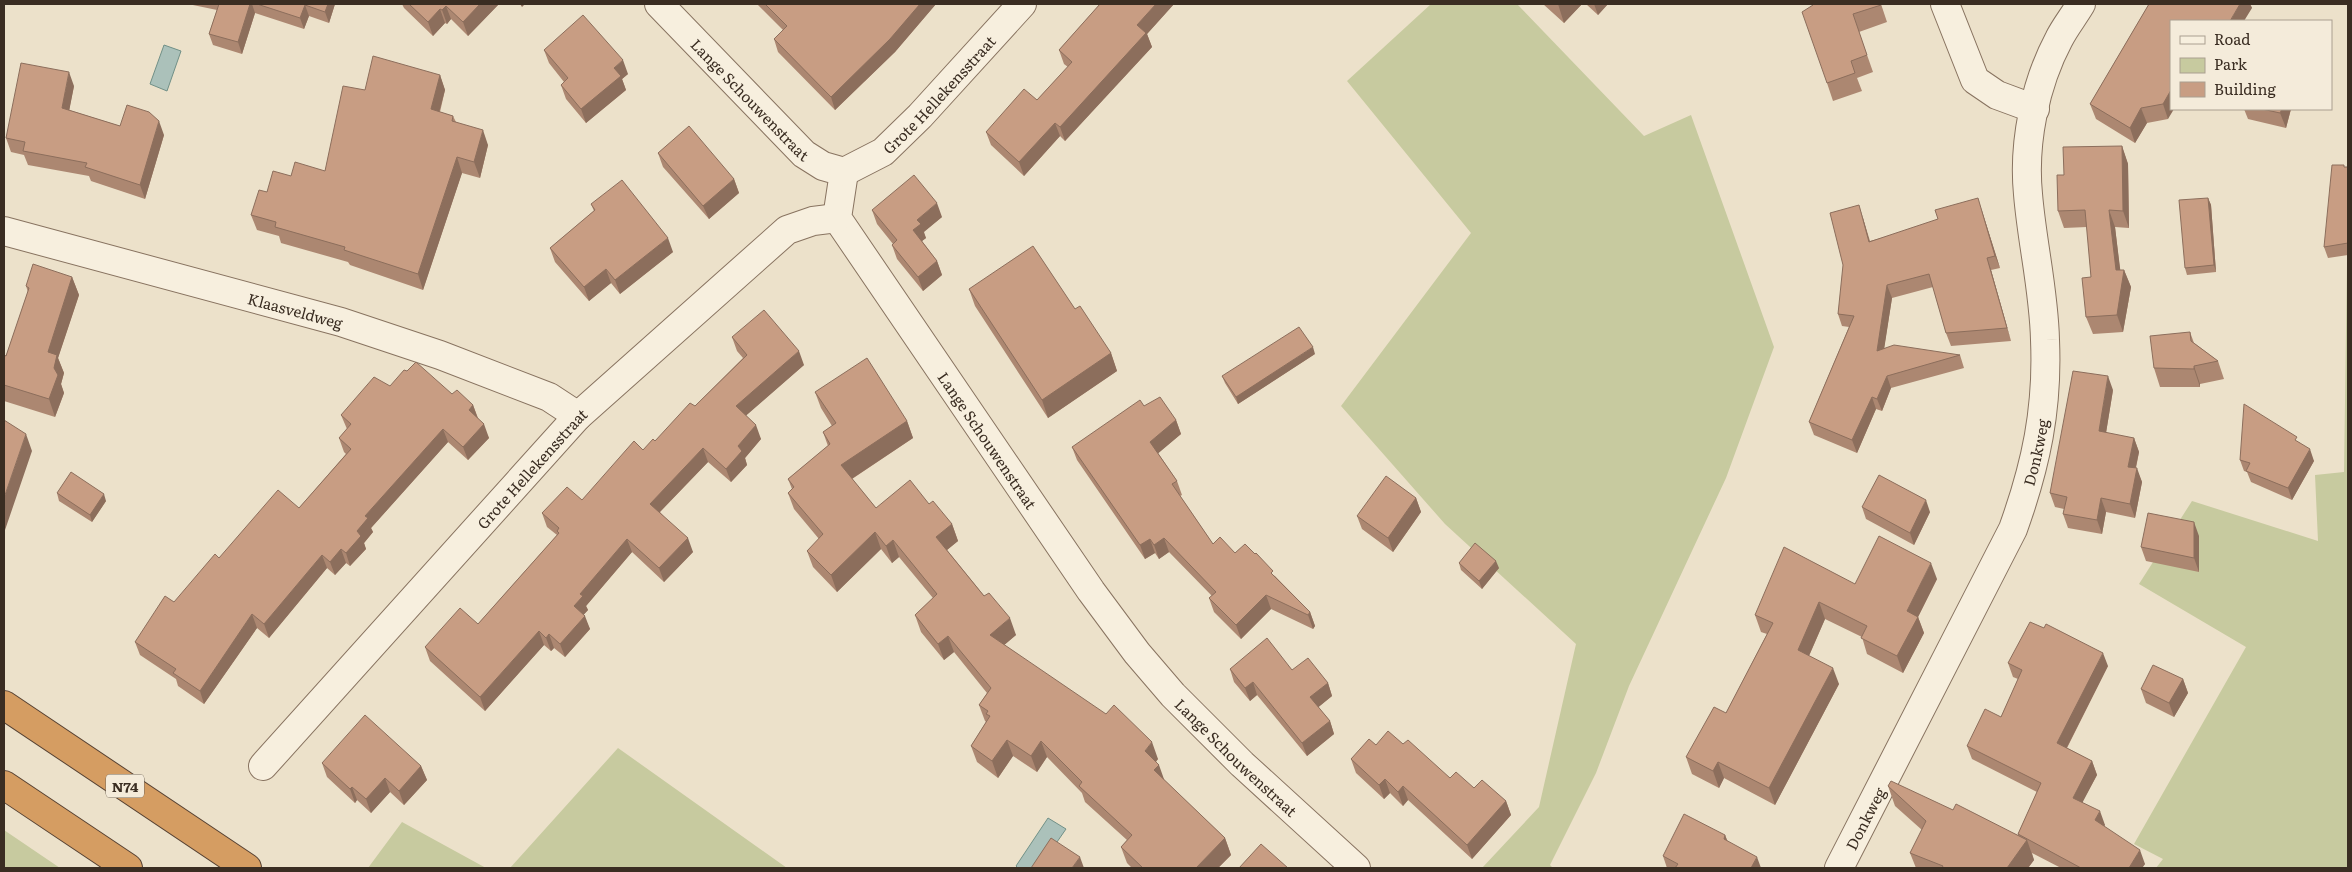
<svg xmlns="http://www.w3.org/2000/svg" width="2352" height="872" viewBox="0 0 2352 872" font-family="Literata,serif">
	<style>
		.green { fill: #c7ca9f }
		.water { fill: #abc1ba; stroke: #719087 }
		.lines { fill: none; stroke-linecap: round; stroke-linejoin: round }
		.minor-casing { stroke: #887360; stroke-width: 30 }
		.highway-casing { stroke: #574233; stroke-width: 30 }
		.minor { stroke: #f7efde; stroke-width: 28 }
		.highway { stroke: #d59d62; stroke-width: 28 }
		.wall { fill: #ac8771 }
		.shaded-wall { fill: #8c6e5c }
		.building { fill: #c89d83; stroke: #8c6e5c }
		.labels { text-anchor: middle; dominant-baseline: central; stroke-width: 4; stroke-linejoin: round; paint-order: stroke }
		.shield { fill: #f4ebda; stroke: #726659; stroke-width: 1 }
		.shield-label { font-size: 14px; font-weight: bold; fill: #3a2d22 }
		.street-label { font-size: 15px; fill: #3a2d22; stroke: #f4ebda }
	</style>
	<rect width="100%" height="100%" fill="#ece1ca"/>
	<path class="green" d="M1431,4H1517L1644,136L1691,115L1774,347L1726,478L1629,686L1596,773L1550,865L1553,868H1482L1539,807L1576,644L1445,524L1341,406L1471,233L1347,81Z
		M2347,261L2348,868H2156L2163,859L2134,844L2246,647L2139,584L2192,501L2318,541L2315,475L2344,472Z
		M618,748L787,868H510Z
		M402,822L486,868H368Z
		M4,830L60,868H4Z"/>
	<path class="water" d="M164,45L181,51L167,91L150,84Z
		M1048,818L1066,829L1039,868H1018L1016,866Z"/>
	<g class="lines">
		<defs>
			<g id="minor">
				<path id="s1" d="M659,4L804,154L823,166L844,172L837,218L1091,591L1137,653L1173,695L1242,764L1356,868"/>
				<path d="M1945,4L1975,80L1997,95L2035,109"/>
				<path id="s2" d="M844,172L883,152L920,116L1022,4"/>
				<path id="s3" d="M4,231L341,322L440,355L549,397L578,416"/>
				<path id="s4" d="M263,766L578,416L787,230L813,221L837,218"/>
				<path id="s5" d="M1839,868L2013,529C2036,465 2048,409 2045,340C2044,291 2032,243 2028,194C2023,143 2035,84 2059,39C2065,27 2074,16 2081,4"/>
			</g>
			<path id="highway" d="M4,705L247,868
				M4,785L128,868"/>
		</defs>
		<use href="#minor" class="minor-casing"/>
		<use href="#highway" class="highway-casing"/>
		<use href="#minor" class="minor"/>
		<use href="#highway" class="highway"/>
	</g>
	<path class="wall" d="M188,4H335L329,23L309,16L304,29L255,13L242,54L213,45L209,34L217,10Z
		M402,4H499L468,36L451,19L447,24L445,23L433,36L404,8Z
		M757,4H936L895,52L835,110L778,52L774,39L783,30Z
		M1100,4H1174L1147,34L1152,47L1065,141L1060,136L1024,176L991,145L986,132L1037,100L1068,67L1064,64L1059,50Z
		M1543,4H1582L1564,23Z
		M1586,4H1608L1598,15Z
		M1881,4L1887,22L1859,32L1873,72L1857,78L1862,91L1833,101L1827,83L1813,5Z
		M2149,4H2250L2252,8L2171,21L2168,119L2147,123L2135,143L2096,119L2090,104Z
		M544,50L628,74L622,79L626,90L586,123L566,99L561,85L564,82L549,63Z
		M440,75L445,90L440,112L453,116L456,122L488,145L480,178L462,173L423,290L350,265L348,262L281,243L279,236L257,230L251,215L267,192L291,176L325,171L365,90Z
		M74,86L69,110L120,126L164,135L145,199L91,181L89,176L28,165L24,155L11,152L6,138Z
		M2244,109H2291L2286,128L2248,119Z
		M2122,146L2128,164L2129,228L2115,227L2120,270H2124L2131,287L2123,332L2093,334L2086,317L2091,277L2087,227L2064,228L2058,211L2064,175Z
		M658,153L734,179L739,193L709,219L663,167Z
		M2344,167H2348V255L2328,258L2324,247Z
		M2208,198L2211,205L2216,272L2187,275L2185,268Z
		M591,204L673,252L620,294L611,283L589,301L555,262L550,248L594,211Z
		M872,210L942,217L923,232L926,238L922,241L937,261L942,275L923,291L897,259L892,245L893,244L877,224Z
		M1982,211L2000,268L1991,270L2011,341L1951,346L1946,333L1933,287L1892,298L1884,348L1960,355L1964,368L1891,388L1882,411L1876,409L1857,453L1814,435L1809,422L1849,327L1842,326L1838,314L1863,218L1870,241Z
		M72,277L79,295L58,358L64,373L61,384L64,393L55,417L4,401V355L6,356L28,292L26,286Z
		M969,289L1075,309L1111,353L1117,371L1048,418L975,306Z
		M2190,332L2194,343L2218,361L2224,379L2200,384V387H2160L2154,368Z
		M732,337L804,365L746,415L761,439L745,458L747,465L731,482L708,462L660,512L693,552L664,582L632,552L586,606L588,610L583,615L590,629L565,657L554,648L551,651L544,645L485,711L430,661L425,647L478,624L557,535L547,527L542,513L582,500L643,450L655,441L695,406L743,358L737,351Z
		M1315,354L1238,404L1225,383L1222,376Z
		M390,386L452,394L473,405L478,418L489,438L468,460L448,442L371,528L373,532L364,543L366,549L350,566L346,563L335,575L327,568L269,638L257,628L204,704L178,686L176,679L140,655L135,642L219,558L299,508L346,454L344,452L339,438L347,429L341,415Z
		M2113,390L2106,433L2134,438L2139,452L2136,468L2142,482L2135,518L2106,512L2102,534L2068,528L2063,514L2064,509L2055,507L2050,493Z
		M815,392L907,421L913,438L852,479L876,508L929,504L952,524L958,541L947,550L1016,635L1004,645L1158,759L1156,762L1164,780L1225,838L1231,855L1218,868H1132L1127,863L1121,847L1127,840L1085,802L1082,793L1047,757L1037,772L1013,756L998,778L977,762L971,746L986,722L985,721L979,705L987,693L954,652L944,660L921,632L915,615L933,598L899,557L892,563L881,549L837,592L813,567L807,551L819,539L794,509L788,493L792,489L788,479L828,446L823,432L832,426L821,408Z
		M1144,406L1176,420L1181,434L1158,453L1177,481L1182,495L1180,496L1213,544L1235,553L1275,576L1310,612L1315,626L1313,629L1271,609L1241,639L1214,612L1209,598L1212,596L1169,552L1159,559L1155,553L1145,559L1077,460L1072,447Z
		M2299,442L2314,461L2292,500L2251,482L2247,472L2244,471L2240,460Z
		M57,493L106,501L92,522L59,501Z
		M1416,498L1421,512L1393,552L1362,529L1357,516Z
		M1862,507L1930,512L1914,545L1866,519Z
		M2199,536V572L2146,561L2141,547Z
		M1459,563L1499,568L1482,589L1461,570Z
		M1937,579L1918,617L1924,633L1903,673L1867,654L1862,637L1825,619L1809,656L1839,684L1775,805L1724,778L1719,788L1692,774L1686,757L1726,713L1767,634L1761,632L1755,615L1855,584Z
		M2008,663L2108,666L2067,748L2092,761L2097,775L2082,802L2105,825L2104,826L2145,864L2142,868H2061L2032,853L2034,860L2028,868H1916L1910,853L1922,830L1895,806L1888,786L1953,810L2018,835V834L2037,792L1972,759L1967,746L2001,717L2018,679L2013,677Z
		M1230,669L1292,670L1328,683L1332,696L1318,707L1330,721L1334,734L1307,756L1257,695L1250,701L1234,682Z
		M2183,679L2188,693L2174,717L2146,703L2141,689Z
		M1376,745L1450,778L1506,801L1511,815L1472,859L1408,800L1403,806L1390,793L1384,799L1356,773L1351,759Z
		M322,763L421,766L427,780L404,805L390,792L371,813L357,800L355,803L327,777Z
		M1725,835L1728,842L1761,868H1667L1663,856Z"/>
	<path class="shaded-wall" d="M250,4H252L255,13L242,54L238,42Z
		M328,4H335L329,23L325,12Z
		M480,4H499L468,36L463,22Z
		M520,4H525L522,7Z
		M920,4H936L895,52L835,110L831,97Z
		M1156,4H1174L1147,34L1152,47L1065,141L1060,127L1137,25Z
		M1558,4H1582L1564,23Z
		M1594,4H1608L1598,15Z
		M2240,4H2250L2252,8L2244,21H2230Z
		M305,5L309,16L304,29L300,18Z
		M446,6L451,19L447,24L442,10Z
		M440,9L445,23L433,36L428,22Z
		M623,60L628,74L622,79L626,90L586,123L581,109L614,68Z
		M69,72L74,86L67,122L62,108Z
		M440,75L445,90L436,124L431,109Z
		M2171,90V109H2174L2168,119L2163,104Z
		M2141,108L2147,123L2135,143L2130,128Z
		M2282,109H2291L2286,128L2280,113Z
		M159,121L164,135L145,199L140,185Z
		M1055,123L1060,136L1024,176L1019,162Z
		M483,130L488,145L480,178L474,162Z
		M2122,146L2128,164L2129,228L2123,211Z
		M457,157L462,173L423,290L418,274Z
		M734,179L739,193L709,219L703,206Z
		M1978,198L1982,211L2000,268L1995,256Z
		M2208,198L2211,205L2216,272L2214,265Z
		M937,203L942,217L924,232L926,238L918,244L913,230L917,220Z
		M1859,205L1863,218L1873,254L1869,242Z
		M2109,210L2115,227L2122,284L2124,270L2131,287L2123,332L2117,315L2116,270Z
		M668,238L673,252L620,294L615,280Z
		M1987,258L1991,270L2011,341L2007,328Z
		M937,261L942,275L923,291L918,277Z
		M606,269L611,283L589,301L584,287Z
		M72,277L79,295L58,358L64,373L61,384L64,393L55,417L49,399L48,352Z
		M1887,285L1892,298L1882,363L1877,351Z
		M1313,347L1315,354L1238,404L1236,397Z
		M799,351L804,365L741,420L736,406Z
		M1111,353L1117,371L1048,418L1042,400Z
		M2194,366L2200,384V387L2194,369Z
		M1887,376L1891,388L1882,411L1877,399Z
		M2108,376L2113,390L2104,445L2099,431Z
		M1872,397L1876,409L1857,453L1852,440Z
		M473,405L478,419L469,410Z
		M1176,420L1181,434L1155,456L1150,442Z
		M907,421L913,438L847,482L841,465Z
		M484,424L489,438L468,460L463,447Z
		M756,425L761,439L745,458L747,465L731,482L726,469L738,446Z
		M443,429L448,442L371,528L373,532L364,543L366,549L350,566L346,553L365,516Z
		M26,434L32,451L4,533V498Z
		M2134,438L2139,452L2133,480L2128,467Z
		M703,448L708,462L655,517L650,504Z
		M2310,449L2314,461L2292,500L2288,488Z
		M2137,468L2142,482L2135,518L2130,504Z
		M104,494L106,501L92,522L90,515Z
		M1416,498L1421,512L1393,552L1388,538Z
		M2101,498L2106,512L2102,534L2097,520Z
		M1926,500L1930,512L1914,545L1910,533Z
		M2194,522L2199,536V572L2194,558Z
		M952,524L958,541L942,554L936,537Z
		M875,532L881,549L837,592L831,575Z
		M688,538L693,552L664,582L659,568Z
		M1164,538L1169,552L1159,559L1154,545Z
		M627,539L632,552L586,606L588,610L579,620L574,606L580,594Z
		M1150,539L1155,553L1145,559L1140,545Z
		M893,540L899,557L892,563L886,546Z
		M341,549L346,563L335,575L330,562Z
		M322,555L327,568L269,638L264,624Z
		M1496,561L1499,568L1482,589L1479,581Z
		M1931,563L1937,579L1914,625L1918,617L1924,633L1903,673L1897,656L1907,611Z
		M1266,595L1271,609L1241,639L1236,625Z
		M1819,602L1825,619L1804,667L1798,650Z
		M1310,612L1315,626L1313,629L1308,615Z
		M252,614L257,628L204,704L200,691Z
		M585,616L590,629L565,657L560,644Z
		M1010,618L1016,635L996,652L990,635Z
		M539,631L544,645L485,711L480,697Z
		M549,634L554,648L551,651L546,638Z
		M948,636L954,652L944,660L938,644Z
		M2103,653L2108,666L2062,757L2057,743Z
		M1833,668L1839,684L1775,805L1769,788Z
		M2183,679L2188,693L2174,717L2169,703Z
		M1253,682L1257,695L1250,701L1245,688Z
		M1328,683L1332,696L1315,710L1310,697Z
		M1330,721L1334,734L1307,756L1302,743Z
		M1007,740L1013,756L998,778L992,761Z
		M1041,741L1047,757L1037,772L1031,756Z
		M1152,742L1158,759L1151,767L1145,751Z
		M2092,761L2097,775L2078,811L2073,798Z
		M1718,762L1724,778L1719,788L1713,771Z
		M1159,765L1165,782L1154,770Z
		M421,766L427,780L404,805L399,791Z
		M385,778L390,792L371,813L366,799Z
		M1385,779L1390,793L1384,799L1379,785Z
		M1403,786L1408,800L1403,806L1398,792Z
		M352,787L357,800L355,803L350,789Z
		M1506,801L1511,815L1472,859L1467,845Z
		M2100,811L2105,825L2100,834L2095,820Z
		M1725,835L1730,849L1724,839Z
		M1225,838L1231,855L1218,868H1196Z
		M2027,840L2034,860L2028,868H2007Z
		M2140,850L2145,864L2142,868H2129Z
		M1080,857L1084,868H1072Z
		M1757,857L1761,868H1751Z"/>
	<path class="building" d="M219,4H250L238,42L209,34Z
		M257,4H328L325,12L305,5L300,18Z
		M409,4H480L463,22L446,6L442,10L440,9L428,22Z
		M765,4H920L890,39L831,97L774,39L787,26Z
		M1100,4H1156L1137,25L1146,33L1060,127L1055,123L1019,162L986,132L1024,89L1037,100L1072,62L1059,50Z
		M1813,4H1881V5L1853,14L1867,55L1851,61L1855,73L1827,83L1802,12L1813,5Z
		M2149,4H2240L2230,21H2171V90L2163,104L2141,108L2130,128L2090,104Z
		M583,15L623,60L614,68L621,76L581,109L561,85L568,78L544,50Z
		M373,56L440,75L431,109L453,116L452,121L483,130L474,162L457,157L418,274L344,250L345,247L275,227L276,222L251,215L259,190L267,192L273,171L291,176L295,162L325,171L343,86L365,90Z
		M21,63L69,72L62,108L120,126L127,105L149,112L159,121L140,185L85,167L87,163L23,151L25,142L6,138Z
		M2262,109H2282L2280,113Z
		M689,126L734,179L703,206L658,153Z
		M2122,146L2123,211L2109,210L2116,270H2124L2117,315L2086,317L2082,278L2091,277L2085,210L2058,211L2057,175H2064L2063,147Z
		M2332,165H2344V167H2348V243L2324,247Z
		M914,175L937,203L917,220L921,224L913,230L937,261L918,277L892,245L897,240L872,210Z
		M622,180L668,238L615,280L606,269L584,287L550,248L595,210L591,204Z
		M1978,198L1995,256L1987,258L2007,328L1946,333L1929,274L1887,285L1877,351L1894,345L1960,355L1887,376L1877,399L1872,397L1852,440L1809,422L1854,316L1838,314L1843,265L1830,213L1859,205L1869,242L1938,219L1935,210Z
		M2208,198L2214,265L2185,268L2179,200Z
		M1033,246L1075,309L1080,306L1111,353L1042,400L969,289Z
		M33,264L72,277L48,352L57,355L54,368L58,375L49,399L4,385V355L6,356L29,288L26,286Z
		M764,310L799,351L736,406L756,425L738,446L742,451L726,469L703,448L650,504L688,538L659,568L627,539L580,594L583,596L574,606L585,616L560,644L549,634L546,638L539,631L480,697L425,647L460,608L478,624L559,533L557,531L559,528L542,513L567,487L582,500L634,441L643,450L653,439L655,441L690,403L695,406L747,355L732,337Z
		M1299,327L1313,347L1236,397L1222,376Z
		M2190,332L2191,341L2218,361L2194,366V369L2154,368L2150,336Z
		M867,358L907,421L841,465L876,508L910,480L929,504L933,501L952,524L936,537L984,596L989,593L1010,618L990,635L1106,714L1114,705L1152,742L1145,751L1159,765L1154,770L1225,838L1196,868H1143L1121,847L1132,835L1079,786L1082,782L1041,741L1031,756L1007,740L992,761L971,746L990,716L986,714L988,711L979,705L991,688L948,636L938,644L915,615L937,594L893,540L886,546L875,532L831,575L807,551L823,534L788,493L794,487L788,479L830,444L823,432L836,423L815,392Z
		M416,362L452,394L457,390L473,405L469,410L484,424L463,447L443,429L365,516L368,518L357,531L361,536L346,553L341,549L330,562L322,555L264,624L252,614L200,691L173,673L176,669L135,642L165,596L174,602L215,554L219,558L278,490L299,508L351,449L339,438L351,424L341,415L374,377L390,386L404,370L407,371Z
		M2073,371L2108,376L2099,431L2134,438L2128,467L2137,468L2130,504L2101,498L2097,520L2063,514L2067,497L2050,493Z
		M1160,397L1176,420L1150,442L1177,481L1172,484L1213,544L1220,537L1235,553L1245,544L1255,554L1256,553L1273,571L1271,573L1310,612L1308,615L1266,595L1236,625L1209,598L1216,592L1164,538L1154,545L1150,539L1140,545L1072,447L1140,400L1144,406Z
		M2244,404L2297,437L2295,440L2310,449L2288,488L2246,471L2250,463L2240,460Z
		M4,420L26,434L4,498Z
		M71,472L104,494L90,515L57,493Z
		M1879,475L1926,500L1910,533L1862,507Z
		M1386,476L1416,498L1388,538L1357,516Z
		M2148,513L2194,522V558L2141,547Z
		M1879,536L1931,563L1907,611L1918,617L1897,656L1861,638L1867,626L1819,602L1798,650L1833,668L1769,788L1718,762L1713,771L1686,757L1714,707L1726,713L1773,623L1755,615L1784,547L1855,584Z
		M1475,543L1496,561L1479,581L1459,563Z
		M2030,622L2044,628L2046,624L2103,653L2057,743L2092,761L2073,798L2100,811L2095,820L2140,850L2129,868H2081L2018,834L2041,783L1967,746L1985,709L2001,717L2022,670L2008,663Z
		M1267,638L1292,670L1308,658L1328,683L1310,697L1330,721L1302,743L1253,682L1245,688L1230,669Z
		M2153,665L2183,679L2169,703L2141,689Z
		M365,715L421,766L399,791L385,778L366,799L352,787L350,789L322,763Z
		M1388,731L1403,744L1408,740L1450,778L1456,772L1474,788L1482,780L1506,801L1467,845L1403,786L1398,792L1385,779L1379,785L1351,759L1369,739L1376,745Z
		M1891,781L1953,810L1956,804L2027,840L2007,868H1942L1943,866L1910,853L1926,821L1888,786Z
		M1684,814L1725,835L1724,839L1757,857L1751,868H1675L1678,864L1663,856Z
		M1051,838L1080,857L1072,868H1031Z
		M1261,844L1288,868H1239Z"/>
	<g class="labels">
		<rect class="shield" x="106" y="774.5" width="38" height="23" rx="4"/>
		<g class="shield-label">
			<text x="125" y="786">N74</text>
		</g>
		<g class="street-label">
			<text stroke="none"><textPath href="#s2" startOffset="124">Grote Hellekensstraat</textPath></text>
			<text stroke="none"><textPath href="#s1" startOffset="132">Lange Schouwenstraat</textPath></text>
			<text stroke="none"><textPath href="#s3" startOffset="302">Klaasveldweg</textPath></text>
			<text stroke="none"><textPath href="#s1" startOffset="568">Lange Schouwenstraat</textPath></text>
			<text stroke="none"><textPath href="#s5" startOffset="461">Donkweg</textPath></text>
			<text stroke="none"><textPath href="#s4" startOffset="401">Grote Hellekensstraat</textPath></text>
			<text stroke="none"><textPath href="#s1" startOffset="972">Lange Schouwenstraat</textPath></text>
			<text stroke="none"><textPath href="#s5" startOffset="56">Donkweg</textPath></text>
		</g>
	</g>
	<rect width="2352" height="872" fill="none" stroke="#3a2d22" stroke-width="10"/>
	<rect x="2170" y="20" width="162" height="90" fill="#f4ebda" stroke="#aa9f90"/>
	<rect x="2180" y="36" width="25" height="8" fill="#f7efde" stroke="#aa9f90"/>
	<text x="2214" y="45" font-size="15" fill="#3a2d22">Road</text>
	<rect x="2180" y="58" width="25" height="15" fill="#c7ca9f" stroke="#aa9f90"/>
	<text x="2214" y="70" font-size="15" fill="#3a2d22">Park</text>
	<rect x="2180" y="82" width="25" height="15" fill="#c89d83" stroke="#aa9f90"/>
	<text x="2214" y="95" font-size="15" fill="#3a2d22">Building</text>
</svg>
